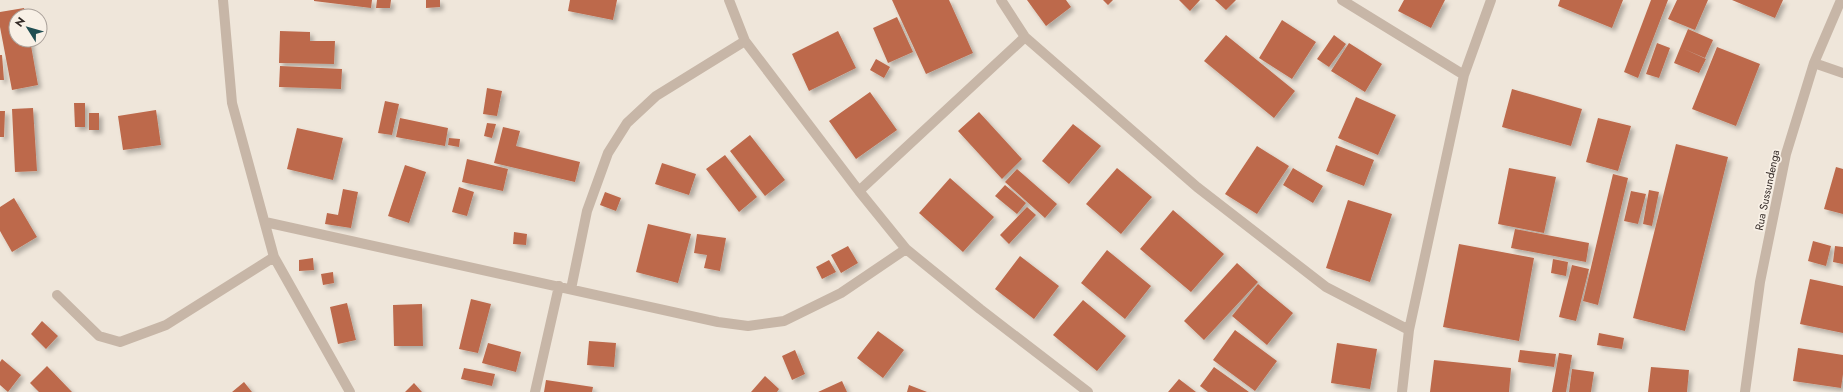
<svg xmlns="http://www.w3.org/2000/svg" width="1843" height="392" viewBox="0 0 1843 392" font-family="Jost,sans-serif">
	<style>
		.building { fill: #bd694b; filter: url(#shadow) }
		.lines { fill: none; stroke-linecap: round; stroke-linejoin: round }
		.street { stroke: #c7b6a7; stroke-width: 10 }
		.labels { text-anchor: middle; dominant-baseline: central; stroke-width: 3.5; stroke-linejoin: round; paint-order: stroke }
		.street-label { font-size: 11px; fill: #342b27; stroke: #f8f0e6 }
	</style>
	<defs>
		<filter id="shadow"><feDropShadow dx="3.5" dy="3.5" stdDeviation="2" flood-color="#0004"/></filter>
	</defs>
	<rect width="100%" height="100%" fill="#efe6da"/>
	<path class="building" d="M314,0H372L371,8L314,1Z
		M377,0H391L390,8H376Z
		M426,0H440V7L426,8Z
		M570,0H617L613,20L568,11Z
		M892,0H949L973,53L926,74Z
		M1027,0H1066L1071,7L1046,26Z
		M1103,0H1113L1108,5Z
		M1179,0H1200L1190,11Z
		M1215,0H1236L1226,10Z
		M1404,0H1445L1431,28L1398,11Z
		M1560,0H1623L1612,28L1558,6Z
		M1651,0H1668L1638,78L1624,72Z
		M1677,0H1708L1695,30L1668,19Z
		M1732,0H1783L1775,18Z
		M24,8L26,16H16V40H30L38,85L12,90L0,27V12Z
		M897,17L913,52L888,63L873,28Z
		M1282,20L1316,42L1292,79L1259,58Z
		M1688,29L1713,40L1705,58L1684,49L1706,59L1699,73L1674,63Z
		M280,31L310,32V41H335L334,64L279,63Z
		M838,31L856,68L809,91L792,54Z
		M1226,35L1295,91L1274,118L1204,61Z
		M1334,35L1346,44L1329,67L1317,59Z
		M1349,43L1382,64L1365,92L1331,71Z
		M1657,43L1670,48L1659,78L1646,74Z
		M1717,47L1760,64L1736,126L1692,109Z
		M0,55H2L4,80H0Z
		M876,59L890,67L884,78L870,70Z
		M280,66L342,69L341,89L279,87Z
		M487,88L502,91L497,116L483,114Z
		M1512,89L1582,109L1571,146L1502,127Z
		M870,92L897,130L856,159L829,121Z
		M1356,97L1396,115L1378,155L1338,138Z
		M385,101L399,104L392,135L378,133Z
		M74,103H85V127H75Z
		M33,108L37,171L15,172L12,109Z
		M156,110L161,145L123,150L118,116Z
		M0,111H5L4,137H0Z
		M979,112L1022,159L1002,179L958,131Z
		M89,113H99V130H89Z
		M400,118L448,128L445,146L396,137Z
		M1598,118L1631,126L1618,171L1586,162Z
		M487,123L496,124L492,138L484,136Z
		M1073,124L1101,146L1069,184L1042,161Z
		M503,127L520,131L516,146L580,162L575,182L494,163Z
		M297,128L343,138L333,180L287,169Z
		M750,135L785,180L765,196L730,151Z
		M449,138L460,139L459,147L448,145Z
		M1676,144L1728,157L1685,331L1633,318Z
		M1336,145L1374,160L1364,186L1326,171Z
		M1257,146L1289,166L1257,214L1225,194Z
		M725,155L757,197L739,212L706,169Z
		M467,159L508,169L503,191L462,182Z
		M662,163L696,174L689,195L655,184Z
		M405,165L426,172L409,223L388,216Z
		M1836,167L1843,169V214L1824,209Z
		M1117,168L1152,197L1121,234L1086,204Z
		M1293,168L1323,186L1313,203L1283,185Z
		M1509,168L1556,177L1544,233L1498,224Z
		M1017,169L1057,204L1045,218L1005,182Z
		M1613,174L1628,178L1598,305L1583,301Z
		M950,178L994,217L963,252L919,213Z
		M1005,185L1026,203L1017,214L995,196Z
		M459,187L474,192L467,216L452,212Z
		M343,189L358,192L351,228L325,224L327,213L338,215Z
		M1649,190L1659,192L1652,226L1643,224Z
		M1631,191L1646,194L1638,224L1624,221Z
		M605,192L621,198L616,211L600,205Z
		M14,198L37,237L12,252L0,231V207Z
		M1348,200L1392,214L1370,282L1326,268Z
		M1027,207L1036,215L1009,244L1000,235Z
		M1173,210L1224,254L1191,292L1140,249Z
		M648,224L691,234L678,283L636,272Z
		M1515,229L1589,243L1586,262L1511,248Z
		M514,232L527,234L526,245L513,244Z
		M697,234L726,238L720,271L704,268L707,255L694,253Z
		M1813,241L1831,246L1826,266L1808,261Z
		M1459,244L1534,258L1519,341L1443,327Z
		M848,246L858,263L841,273L831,255Z
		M1835,246L1843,247V264L1833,262Z
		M1107,250L1151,286L1125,319L1081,283Z
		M1020,256L1059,286L1034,319L995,289Z
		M313,258L314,270L299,271V260Z
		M1553,259L1568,262L1566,276L1551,273Z
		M829,260L836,272L822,279L816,267Z
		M1237,263L1258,282L1204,340L1184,321Z
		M1572,265L1589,269L1576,321L1559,317Z
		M333,272L334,283L323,285L321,274Z
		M1810,279L1843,286V333L1800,324Z
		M1258,284L1293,313L1267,345L1232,316Z
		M471,299L491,304L478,353L459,349Z
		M1083,300L1126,336L1097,371L1053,335Z
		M347,303L356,340L338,344L330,307Z
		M422,304L423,346H394L393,305Z
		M42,321L58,336L46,349L31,334Z
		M1235,330L1277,361L1255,391L1213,360Z
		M878,331L904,350L883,378L857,358Z
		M1599,333L1624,338L1622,349L1597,345Z
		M589,341L616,343L614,367L587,365Z
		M488,343L521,352L516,372L482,363Z
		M1337,343L1377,349L1370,389L1331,383Z
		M1798,348L1843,355V374L1841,388L1793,381Z
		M795,350L805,374L792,380L782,356Z
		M1520,350L1556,354L1554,367L1518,362Z
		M1559,353L1572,355L1566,392H1552Z
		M2,359L21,375L8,392L0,385V362Z
		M1434,360L1511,368L1509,392H1430Z
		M47,366L72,392H39L30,383Z
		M1214,367L1249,392H1208L1200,386Z
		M1651,367L1689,370L1687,392H1648Z
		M464,368L495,374L492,386L461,379Z
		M1572,369L1594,372L1591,392H1569Z
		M765,376L779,389L777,392H751Z
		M1179,379L1196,392H1168Z
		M546,380L593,387L592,392H544Z
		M842,381L847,392H818Z
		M244,382L252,392H232Z
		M414,383L422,392H405Z
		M909,385L927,392H907Z"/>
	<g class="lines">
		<path class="street" d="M223,0L232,103L274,257L350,392
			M729,0L745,41L859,191L906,249L980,309L1088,392
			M1001,0L1025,37L1197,187L1326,287L1409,330
			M1342,0L1464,75
			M1814,63L1843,73
			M859,191L1025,37
			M265,222L718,322L748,326L784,321L841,293L906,249
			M571,289L587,211L608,153L627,123L656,96L745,41
			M57,295L99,336L120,342L166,325L274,257
			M535,392L559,286
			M1402,392L1409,330L1464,75L1491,0
			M1745,392L1760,282L1786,154L1814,63L1841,0"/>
	</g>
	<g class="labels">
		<g class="street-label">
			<text transform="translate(1767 190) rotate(-78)">Rua Sussundenga</text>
		</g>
	</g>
	<g transform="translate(28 28) rotate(307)"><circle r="19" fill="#f8f0e6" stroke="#aaa19a"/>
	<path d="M0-3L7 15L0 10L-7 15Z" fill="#204e52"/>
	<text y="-6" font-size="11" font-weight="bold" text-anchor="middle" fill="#342b27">N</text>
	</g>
</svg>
